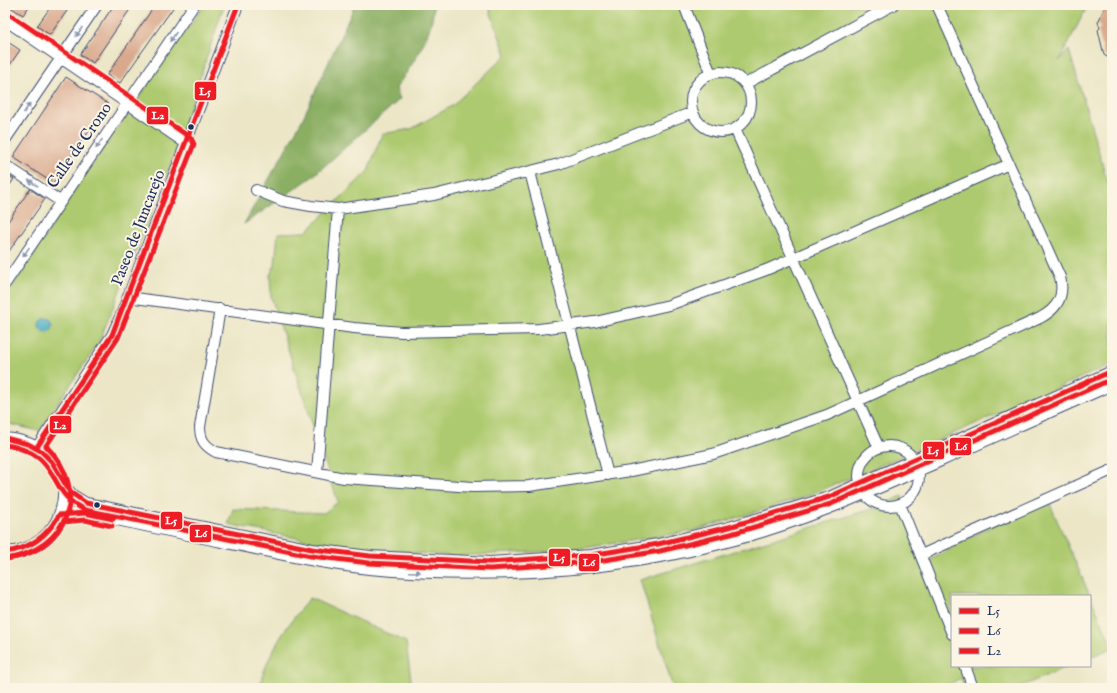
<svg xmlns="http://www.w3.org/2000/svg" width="1117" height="693" viewBox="0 0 1117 693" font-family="'IM FELL English',serif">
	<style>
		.green { fill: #aeca70; stroke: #647c67 }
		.forest { fill: #8aae62; stroke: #526e60 }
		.water { fill: #41aac1; stroke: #2e6c90 }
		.building { fill: #d9a98e }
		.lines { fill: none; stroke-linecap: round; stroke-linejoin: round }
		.minor-casing { stroke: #3a4a6e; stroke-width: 12 }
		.minor { stroke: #fff; stroke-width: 10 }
		.bus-1-casing { stroke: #fcf5e5; stroke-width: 8 }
		.bus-2-casing { stroke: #fcf5e5; stroke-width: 8 }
		.bus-3-casing { stroke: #fcf5e5; stroke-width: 8 }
		.bus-1 { stroke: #ee1c25; stroke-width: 5 }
		.bus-2 { stroke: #ee1c25; stroke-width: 5 }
		.bus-3 { stroke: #ee1c25; stroke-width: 5 }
		.oneway { fill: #8d97ae }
		.bus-dot { fill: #1b2f5e; stroke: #fcf5e5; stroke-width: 1.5 }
		.labels { text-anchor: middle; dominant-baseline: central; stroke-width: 4; stroke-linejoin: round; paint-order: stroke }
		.street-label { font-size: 16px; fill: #1b2f5e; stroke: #fcf5e5 }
		.line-badge { stroke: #fcf5e5; stroke-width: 1.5 }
		.badge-label { font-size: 11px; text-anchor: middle; font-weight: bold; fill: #fff }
	</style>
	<rect width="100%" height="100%" fill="#fcf5e5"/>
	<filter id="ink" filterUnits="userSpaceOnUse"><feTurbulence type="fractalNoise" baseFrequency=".025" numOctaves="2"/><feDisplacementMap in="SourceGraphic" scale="8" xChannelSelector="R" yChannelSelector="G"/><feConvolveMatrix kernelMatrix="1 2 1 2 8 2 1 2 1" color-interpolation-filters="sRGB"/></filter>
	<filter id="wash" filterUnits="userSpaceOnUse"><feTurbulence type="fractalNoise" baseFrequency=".012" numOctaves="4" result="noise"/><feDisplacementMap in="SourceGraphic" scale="16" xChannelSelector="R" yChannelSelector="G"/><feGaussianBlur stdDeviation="0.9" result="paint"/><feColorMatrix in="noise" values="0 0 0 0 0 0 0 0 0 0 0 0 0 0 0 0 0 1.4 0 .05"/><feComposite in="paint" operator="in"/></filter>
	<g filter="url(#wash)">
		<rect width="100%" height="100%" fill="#ece6c7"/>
		<path class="green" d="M204,5H224L174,157L99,342L39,431L5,423V298L88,170Z
			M488,5H1088L1059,61L1069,50L1112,197V364L870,470L801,498L693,531L571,550L455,556L340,547L228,524L233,509L324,513L338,502L271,297L270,275L275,265L278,233L306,232L368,171L382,134L411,129L452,106L506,55Z
			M1046,495L1112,646V648L1090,657V596H952V666H1069L1017,688H964L961,678L942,688H673L640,580L881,506L902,496L925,563Z
			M310,598L406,642L412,688H259C267,655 287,624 310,598Z"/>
		<path class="forest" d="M355,5H434C432,37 413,63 396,88L400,99L312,177L244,224L302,120Z"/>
		<path class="water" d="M39 325a7 7 0 1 1 14 0a7 7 0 1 1-14 0Z"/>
		<g id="blocks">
			<path class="building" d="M7,5H30L23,15Z
				M52,5H71L50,35L37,26Z
				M114,5H133L93,63L80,55Z
				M155,5H175L120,83L107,75Z
				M1106,5H1112V60L1104,55L1098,30L1100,28L1098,22Z
				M5,40L20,50L5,72Z
				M66,77L108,104L53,183L13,157Z
				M5,173L14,179L5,192Z
				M30,189L45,199L5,257V226Z"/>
		</g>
	</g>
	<g filter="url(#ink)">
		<use href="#blocks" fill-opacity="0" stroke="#3a4a6e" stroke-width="1"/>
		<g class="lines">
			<defs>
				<path id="minor" d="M684,5L711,74
					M5,20L187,144
					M691 102a30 30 0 1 1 60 0a30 30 0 1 1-60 0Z
					M745,84L893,5
					M735,129L879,448
					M5,140L97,5
					M5,165L60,201
					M530,172L608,475
					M256,190L283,201L311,206L338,209L434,195L559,164L693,112
					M5,284L194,5
					M128,297L354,328L402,332L539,329L595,322L669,305L766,270L1009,164
					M220,309L200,427C200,440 205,446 216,452L344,478L473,487L529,486L631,471L713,454L827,415L1040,318C1057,309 1065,297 1060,277L937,5
					M5,438C16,439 27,441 37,447C86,478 61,551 5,552
					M859 476a30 30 0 1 1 60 0a30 30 0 1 1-60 0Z
					M37,447L112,335L121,315L238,5
					M317,472L338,209
					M61,482L73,495L86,503L312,549L370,556L490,562L591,555L658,544L729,527L829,497L1112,371
					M900,504L952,634
					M59,515L85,513C134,524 183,534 232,544C278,554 323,564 369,569C500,581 636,571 762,532C823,513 882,487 941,461C998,435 1055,410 1112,385
					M921,555L1112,470
					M965,666L973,688"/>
			</defs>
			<use href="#minor" class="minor-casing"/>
			<use href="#minor" class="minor"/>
			<defs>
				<path id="bus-1" d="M5,438L28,444L41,451L52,462L70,492L86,503L312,549L370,556L490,562L591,555L658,544L729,527L829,497L1112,371
					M37,447L112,335L238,5
					M5,552C30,549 47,537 59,515L85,513L113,519"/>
				<path id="bus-2" d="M5,445C18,447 32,451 42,461C60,480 57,497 85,510L311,556L369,563L490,569L592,562L660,551L731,534L831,504L1112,379
					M6,559C31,556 51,545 63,522L85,520L112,526"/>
				<path id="bus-3" d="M6,559C67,550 92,491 46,446L118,338L194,144L191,138L9,14"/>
			</defs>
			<use href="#bus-1" class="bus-1-casing"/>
			<use href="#bus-2" class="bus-2-casing"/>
			<use href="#bus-3" class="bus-3-casing"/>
			<use href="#bus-1" class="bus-1"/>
			<use href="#bus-2" class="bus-2"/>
			<use href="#bus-3" class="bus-3"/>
		</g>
		<defs><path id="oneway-solid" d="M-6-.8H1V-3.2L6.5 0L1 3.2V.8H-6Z"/></defs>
		<g class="oneway">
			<use href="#oneway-solid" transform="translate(79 32) rotate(124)"/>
			<use href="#oneway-solid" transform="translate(173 37) rotate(124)"/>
			<use href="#oneway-solid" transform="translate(27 108) rotate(-56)"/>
			<use href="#oneway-solid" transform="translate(99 144) rotate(124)"/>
			<use href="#oneway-solid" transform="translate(33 183) rotate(-147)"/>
			<use href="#oneway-solid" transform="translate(26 252) rotate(124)"/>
			<use href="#oneway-solid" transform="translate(415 572) rotate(3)"/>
		</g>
	</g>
	<g class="bus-dot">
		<circle cx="191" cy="127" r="3.5"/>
		<circle cx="97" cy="505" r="3.5"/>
	</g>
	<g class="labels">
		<g class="street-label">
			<text transform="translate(80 146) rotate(-55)">Calle de Crono</text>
			<text transform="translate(139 228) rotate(-69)">Paseo de Juncarejo</text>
		</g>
	</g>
	<g class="line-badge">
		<rect x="194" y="81" width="23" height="20" rx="4" fill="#ee1c25"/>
		<rect x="146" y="106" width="23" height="19" rx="4" fill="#ee1c25"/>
		<rect x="49" y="415" width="23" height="19" rx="4" fill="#ee1c25"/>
		<rect x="949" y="437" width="23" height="19" rx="4" fill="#ee1c25"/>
		<rect x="922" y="441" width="23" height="19" rx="4" fill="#ee1c25"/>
		<rect x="160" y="511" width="23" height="19" rx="4" fill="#ee1c25"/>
		<rect x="189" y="524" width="23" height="19" rx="4" fill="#ee1c25"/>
		<rect x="548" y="548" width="23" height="19" rx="4" fill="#ee1c25"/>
		<rect x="578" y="553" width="22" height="19" rx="4" fill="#ee1c25"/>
	</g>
	<g class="badge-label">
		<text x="205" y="95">L5</text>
		<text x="158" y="119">L2</text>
		<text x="60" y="429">L2</text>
		<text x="961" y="450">L6</text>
		<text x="933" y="454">L5</text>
		<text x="171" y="524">L5</text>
		<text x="201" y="537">L6</text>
		<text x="559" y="561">L5</text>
		<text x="589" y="566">L6</text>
	</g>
	<rect width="1117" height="693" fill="none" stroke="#fcf5e5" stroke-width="20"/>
	<rect x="951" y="595" width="140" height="72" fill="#fcf5e5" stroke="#a2a6af"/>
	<rect x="959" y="608" width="20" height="6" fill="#ee1c25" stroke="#a2a6af"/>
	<text x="987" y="615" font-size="12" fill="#1b2f5e">L5</text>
	<rect x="959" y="628" width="20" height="6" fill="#ee1c25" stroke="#a2a6af"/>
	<text x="987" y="635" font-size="12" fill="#1b2f5e">L6</text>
	<rect x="959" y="648" width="20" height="6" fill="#ee1c25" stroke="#a2a6af"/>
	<text x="987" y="655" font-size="12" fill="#1b2f5e">L2</text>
</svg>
